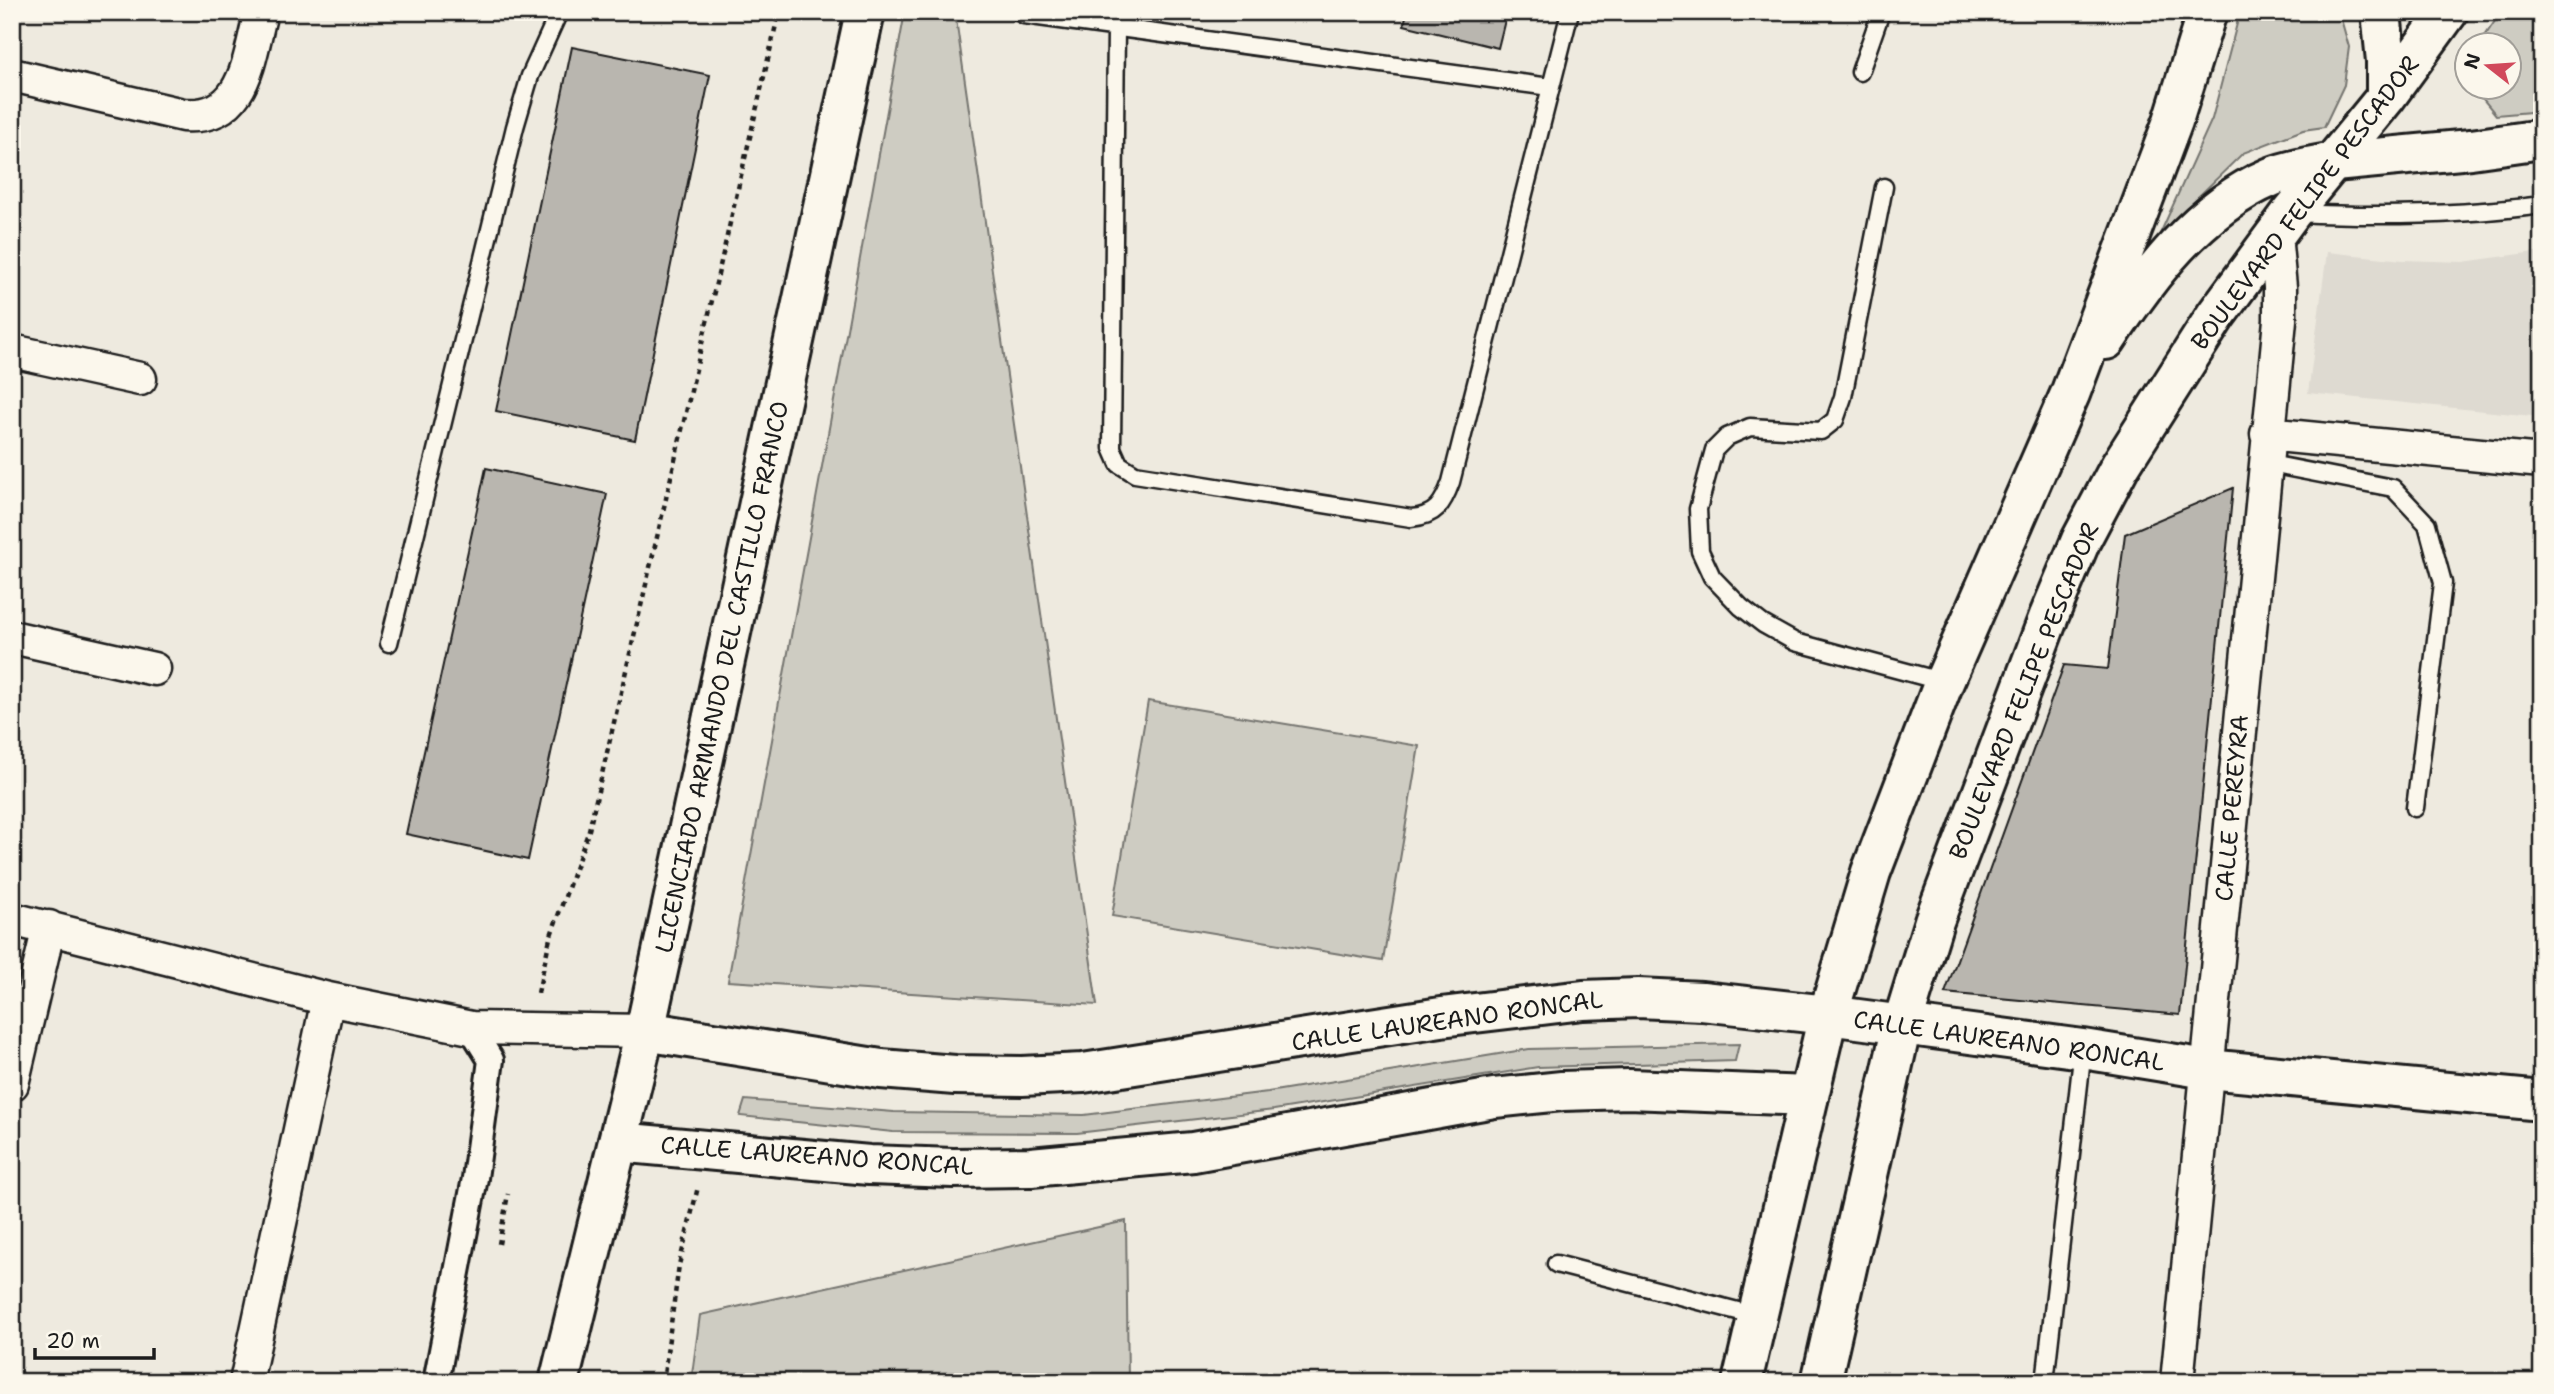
<svg xmlns="http://www.w3.org/2000/svg" width="2554" height="1394" viewBox="0 0 2554 1394" font-family="'Shantell Sans',sans-serif">
	<style>
		.built { fill: #dedad1 }
		.green { fill: #ceccc2; stroke: #75746f; stroke-width: 2 }
		.building { fill: #b9b6af; stroke: #1c1c1c; stroke-width: 2 }
		.lines { fill: none; stroke-linecap: round; stroke-linejoin: round }
		.service-casing { stroke: #1c1c1c; stroke-width: 21 }
		.pedestrian-casing { stroke: #1c1c1c; stroke-width: 30 }
		.minor-casing { stroke: #1c1c1c; stroke-width: 37 }
		.tertiary-casing { stroke: #1c1c1c; stroke-width: 44 }
		.primary-casing { stroke: #1c1c1c; stroke-width: 44 }
		.path { stroke: #1c1c1c; stroke-width: 4.5; stroke-dasharray: 5 5; stroke-linecap: butt }
		.service { stroke: #fbf7ec; stroke-width: 16 }
		.pedestrian { stroke: #fbf7ec; stroke-width: 24 }
		.minor { stroke: #fbf7ec; stroke-width: 32 }
		.tertiary { stroke: #fbf7ec; stroke-width: 38 }
		.primary { stroke: #fbf7ec; stroke-width: 38 }
		.labels { text-anchor: middle; dominant-baseline: central; stroke-width: 5; stroke-linejoin: round; paint-order: stroke }
		.street-label { font-size: 24px; fill: #1c1c1c; stroke: #fbf7ec }
	</style>
	<rect width="100%" height="100%" fill="#eeeadf"/>
	<filter id="ink" filterUnits="userSpaceOnUse"><feTurbulence type="fractalNoise" baseFrequency=".0143" numOctaves="2"/><feDisplacementMap in="SourceGraphic" scale="14" xChannelSelector="R" yChannelSelector="G"/><feConvolveMatrix kernelMatrix="1 2 1 2 8 2 1 2 1" color-interpolation-filters="sRGB"/></filter>
	<g filter="url(#ink)">
		<path class="built" d="M2542,251V417L2308,393L2327,252L2403,260L2463,262Z"/>
		<path class="green" d="M905,12H955L1097,1005L728,981Z
			M2240,12H2339L2349,47L2344,85L2324,127L2303,130L2243,153L2160,234L2212,119Z
			M2501,12H2542V111L2496,115L2474,88H2508V46L2479,45Z
			M1148,701L1419,746L1383,961L1112,916Z
			M1739,1044L1735,1061L1538,1067L1274,1110L1077,1133L893,1132L740,1116L745,1100L894,1112L1084,1115L1268,1092L1529,1049Z
			M1126,1221L1128,1382H691L700,1315Z"/>
		<path class="building" d="M1151,12H1185L1183,21Z
			M1407,12H1507L1498,48L1404,25Z
			M572,47L710,75L635,440L496,411Z
			M486,468L607,494L528,860L406,834Z
			M2233,488L2180,1015L1945,993L2064,665L2108,669L2125,534Z"/>
		<g class="lines">
			<defs>
				<path id="service" d="M1019,12L1024,15L1550,87
					M1116,27L1112,448L1119,464L1135,474L1411,518C1436,516 1443,504 1451,482L1570,12
					M1860,72L1881,12
					M1884,187L1843,397L1835,420L1821,431L1750,427L1727,437L1714,450L1698,509L1700,551L1712,577L1741,607L1763,624L1795,642L1944,682
					M2296,213C2379,217 2460,216 2542,205
					M2265,463L2393,488L2427,524L2443,583L2415,808
					M389,643L515,127L530,76L559,12
					M1556,1264L1757,1316
					M2045,1382L2083,1049"/>
				<path id="pedestrian" d="M436,1382L475,1178L491,1060L471,1028"/>
				<path id="minor" d="M12,75L183,115C246,120 248,60 261,12
					M12,351L140,379
					M2267,434L2542,461
					M12,637L154,669
					M12,919L328,999L471,1028L645,1031
					M12,1084L49,927
					M246,1382L328,999
					M2177,1382L2280,320V287L2275,235"/>
				<path id="tertiary" d="M2334,162L2471,149L2542,139
					M645,1031L881,1069L955,1075L1022,1076L1083,1073L1441,1017L1583,1000L1638,998L1702,1001L1828,1015L2083,1049L2207,1069L2542,1101
					M618,1142L869,1165L953,1168L1031,1167L1193,1152L1494,1098L1562,1091L1629,1089L1809,1096"/>
				<path id="primary" d="M2381,12L2386,61V97
					M2106,340C2148,276 2198,208 2271,177C2291,169 2313,166 2334,162
					M559,1382L645,1031L865,12
					M1742,1382L1828,1015L1871,872L1944,682L2070,394L2173,121L2207,12
					M1821,1382L1902,1025L1934,921L2049,616L2081,540L2120,466L2216,315L2291,213L2386,97L2448,12"/>
			</defs>
			<use href="#service" class="service-casing"/>
			<use href="#pedestrian" class="pedestrian-casing"/>
			<use href="#minor" class="minor-casing"/>
			<use href="#tertiary" class="tertiary-casing"/>
			<use href="#primary" class="primary-casing"/>
			<path class="path" d="M538,993L550,938L589,830L779,12
				M499,1244L508,1194
				M663,1382L679,1265L698,1187"/>
			<use href="#service" class="service"/>
			<use href="#pedestrian" class="pedestrian"/>
			<use href="#minor" class="minor"/>
			<use href="#tertiary" class="tertiary"/>
			<use href="#primary" class="primary"/>
		</g>
	</g>
	<g class="labels">
		<g class="street-label">
			<text transform="translate(2305 203) rotate(-53)">BOULEVARD FELIPE PESCADOR</text>
			<text transform="translate(722 677) rotate(-78)">LICENCIADO ARMANDO DEL CASTILLO FRANCO</text>
			<text transform="translate(2024 691) rotate(-68)">BOULEVARD FELIPE PESCADOR</text>
			<text transform="translate(2232 808) rotate(-85)">CALLE PEREYRA</text>
			<text transform="translate(1447 1021) rotate(-8)">CALLE LAUREANO RONCAL</text>
			<text transform="translate(2009 1041) rotate(8)">CALLE LAUREANO RONCAL</text>
			<text transform="translate(817 1156) rotate(4)">CALLE LAUREANO RONCAL</text>
		</g>
	</g>
	<rect width="2554" height="1394" fill="none" stroke="#fbf7ec" stroke-width="42"/>
	<rect x="21" y="21" width="2512" height="1352" fill="none" stroke="#1c1c1c" stroke-width="2.5" filter="url(#ink)"/>
	<g transform="translate(2488 66) rotate(287)"><circle r="33" fill="#fbf7ec" stroke="#a29f99" stroke-width="2"/>
	<path d="M0-5L12 26L0 18L-12 26Z" fill="#d1495b"/>
	<text y="-10" font-size="19" font-weight="bold" text-anchor="middle" fill="#1c1c1c">N</text>
	</g>
	<path d="M35 1348v10h119v-10" fill="none" stroke="#1c1c1c" stroke-width="3.5"/>
	<text x="46" y="1348" font-size="21" fill="#1c1c1c" stroke="#fbf7ec" stroke-width="5" paint-order="stroke">20 m</text>
</svg>
